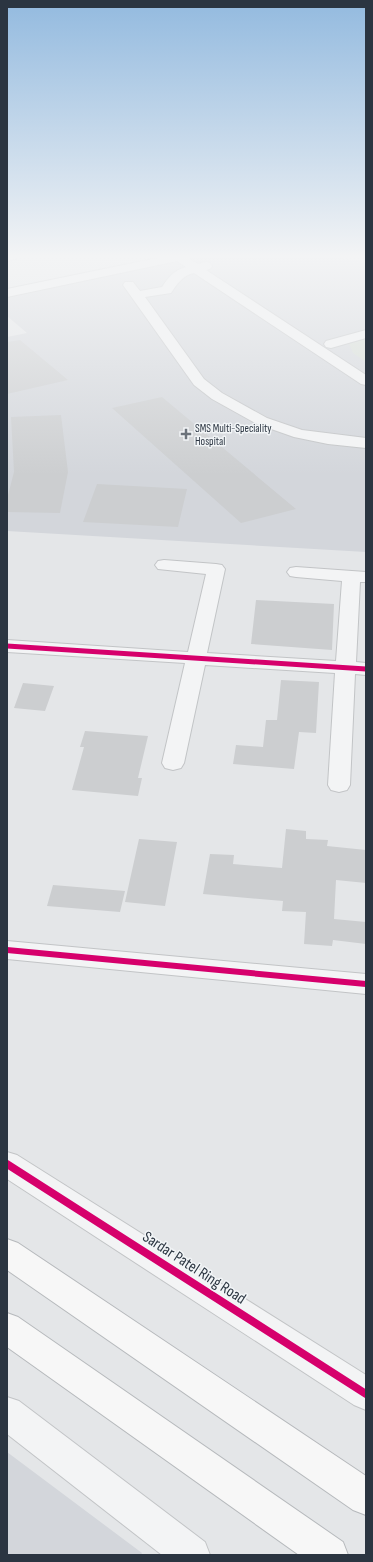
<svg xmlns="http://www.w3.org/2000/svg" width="373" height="1562" viewBox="0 0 373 1562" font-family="'Sofia Sans Condensed',sans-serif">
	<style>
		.built { fill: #d3d6db }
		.green { fill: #d5dcd4 }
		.building { fill: #ccced0 }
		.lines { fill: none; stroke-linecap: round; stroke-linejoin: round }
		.minor-casing { stroke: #c2c4c6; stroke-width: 2 }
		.major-casing { stroke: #c1c3c6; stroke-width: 2 }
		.highway-casing { stroke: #b6b9bc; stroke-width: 2 }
		.minor { fill: #f3f4f5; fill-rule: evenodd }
		.major { fill: #f7f7f7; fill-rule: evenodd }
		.highway { fill: #f7f7f7; fill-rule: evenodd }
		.cycleway-far2-casing { stroke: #f2f5f7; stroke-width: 7 }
		.cycleway-far1-casing { stroke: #f2f5f7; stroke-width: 9 }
		.cycleway-casing { stroke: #f2f5f7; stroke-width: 11 }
		.cycleway-far2 { stroke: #d6006c; stroke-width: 5 }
		.cycleway-far1 { stroke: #d6006c; stroke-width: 6 }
		.cycleway { stroke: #d6006c; stroke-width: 8 }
		.poi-dot { fill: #6c737b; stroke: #f2f5f7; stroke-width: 1.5 }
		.labels { text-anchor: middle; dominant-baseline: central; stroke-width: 3; stroke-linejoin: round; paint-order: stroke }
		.far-poi-label { font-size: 11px; fill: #2b3541; stroke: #f2f5f7; text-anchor: start }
		.near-street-label { font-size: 16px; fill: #2b3541; stroke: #f2f5f7 }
	</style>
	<rect width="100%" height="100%" fill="#e4e6e8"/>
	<path class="built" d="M184,256H329L366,262V552L7,531V337L27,333L7,316V291Z
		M7,1452L142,1553L141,1555H7Z"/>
	<path class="green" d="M366,336V362L353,353L349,344L352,341Z"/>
	<path class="building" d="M20,340L68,380L7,394V342Z
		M162,397L296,509L241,523L112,408Z
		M61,415L68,472L60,513L7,512V499L14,472L11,417Z
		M97,484L187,489L178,527L83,522Z
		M256,600L334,604L332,650L251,644Z
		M281,680L319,682L316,733L299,732L294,769L233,764L236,745L263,747L266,720H277Z
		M23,683L54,686L45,711L14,708Z
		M85,731L148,736L138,778H142L138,796L72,790L84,747H80Z
		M286,829L306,831V839L328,840L327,846L366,850V883L336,880L334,919L366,922V944L333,940L332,946L304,944L306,912L282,911L283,901L203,894L210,854L234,855L233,864L282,868Z
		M139,839L177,842L165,906L125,902Z
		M53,885L125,891L120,912L47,906Z"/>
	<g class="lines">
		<defs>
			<path id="minor" d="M167,256H191L189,259L198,264L206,262L210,263L212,266L210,269L206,270L366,375V385L361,384L194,273C183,275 177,284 171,293L145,297L204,379L222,393L267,418L302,430L366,438V448L328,444L294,437L257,424L212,399L194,385L123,285L125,282H133L140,291L162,287C168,278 174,270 186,267L177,261L7,297V289Z
				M366,330V338L331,348L326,347L324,344L326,341Z
				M164,560L216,564L222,565L225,569L207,653L336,661L342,581L296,577L290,576L287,572L290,568L296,567L366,572V582H360L356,662L366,663V675L355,674L350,785L347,790L339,792L331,790L328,785L335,673L205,665L184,763L181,768L173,770L165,768L162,763L185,663L7,652V640L188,652L206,574L158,569L155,565L158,561Z
				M7,941L366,974V994L7,959Z
				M7,1152L17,1155L366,1375V1410L354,1405L7,1179Z
				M7,1397L19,1401L205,1542L210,1555H162L7,1434Z"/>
			<path id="major" d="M7,256H18L16,259L7,261Z"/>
			<path id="highway" d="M7,1239L18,1243L366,1476V1515L353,1510L7,1270Z
				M7,1313L18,1317L343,1542L348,1555H299L7,1347Z"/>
		</defs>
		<use href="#minor" class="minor-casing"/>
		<use href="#major" class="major-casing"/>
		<use href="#highway" class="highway-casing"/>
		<use href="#minor" class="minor"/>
		<use href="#major" class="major"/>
		<use href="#highway" class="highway"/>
		<defs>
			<path id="cycleway-far2" d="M7,646L366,669"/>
			<path id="cycleway-far1" d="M7,950L366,984"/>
			<path id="cycleway" d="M7,1164L366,1394"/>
		</defs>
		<use href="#cycleway-far2" class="cycleway-far2-casing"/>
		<use href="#cycleway-far1" class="cycleway-far1-casing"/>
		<use href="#cycleway" class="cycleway-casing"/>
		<use href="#cycleway-far2" class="cycleway-far2"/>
		<use href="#cycleway-far1" class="cycleway-far1"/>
		<use href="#cycleway" class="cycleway"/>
	</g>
	<linearGradient id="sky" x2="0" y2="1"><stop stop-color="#93badf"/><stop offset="0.54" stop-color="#f3f4f5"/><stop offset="1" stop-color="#f3f4f5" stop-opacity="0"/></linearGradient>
	<rect width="373" height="475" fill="url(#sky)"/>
	<path class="poi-dot" d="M184 428h4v4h4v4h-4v4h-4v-4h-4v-4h4z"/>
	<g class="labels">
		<g class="far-poi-label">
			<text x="195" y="428">SMS Multi-Speciality<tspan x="195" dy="13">Hospital</tspan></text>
		</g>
		<g class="near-street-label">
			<text transform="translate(194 1268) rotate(33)">Sardar Patel Ring Road</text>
		</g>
	</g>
	<rect width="373" height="1562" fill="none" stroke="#2b3541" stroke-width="16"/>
</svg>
